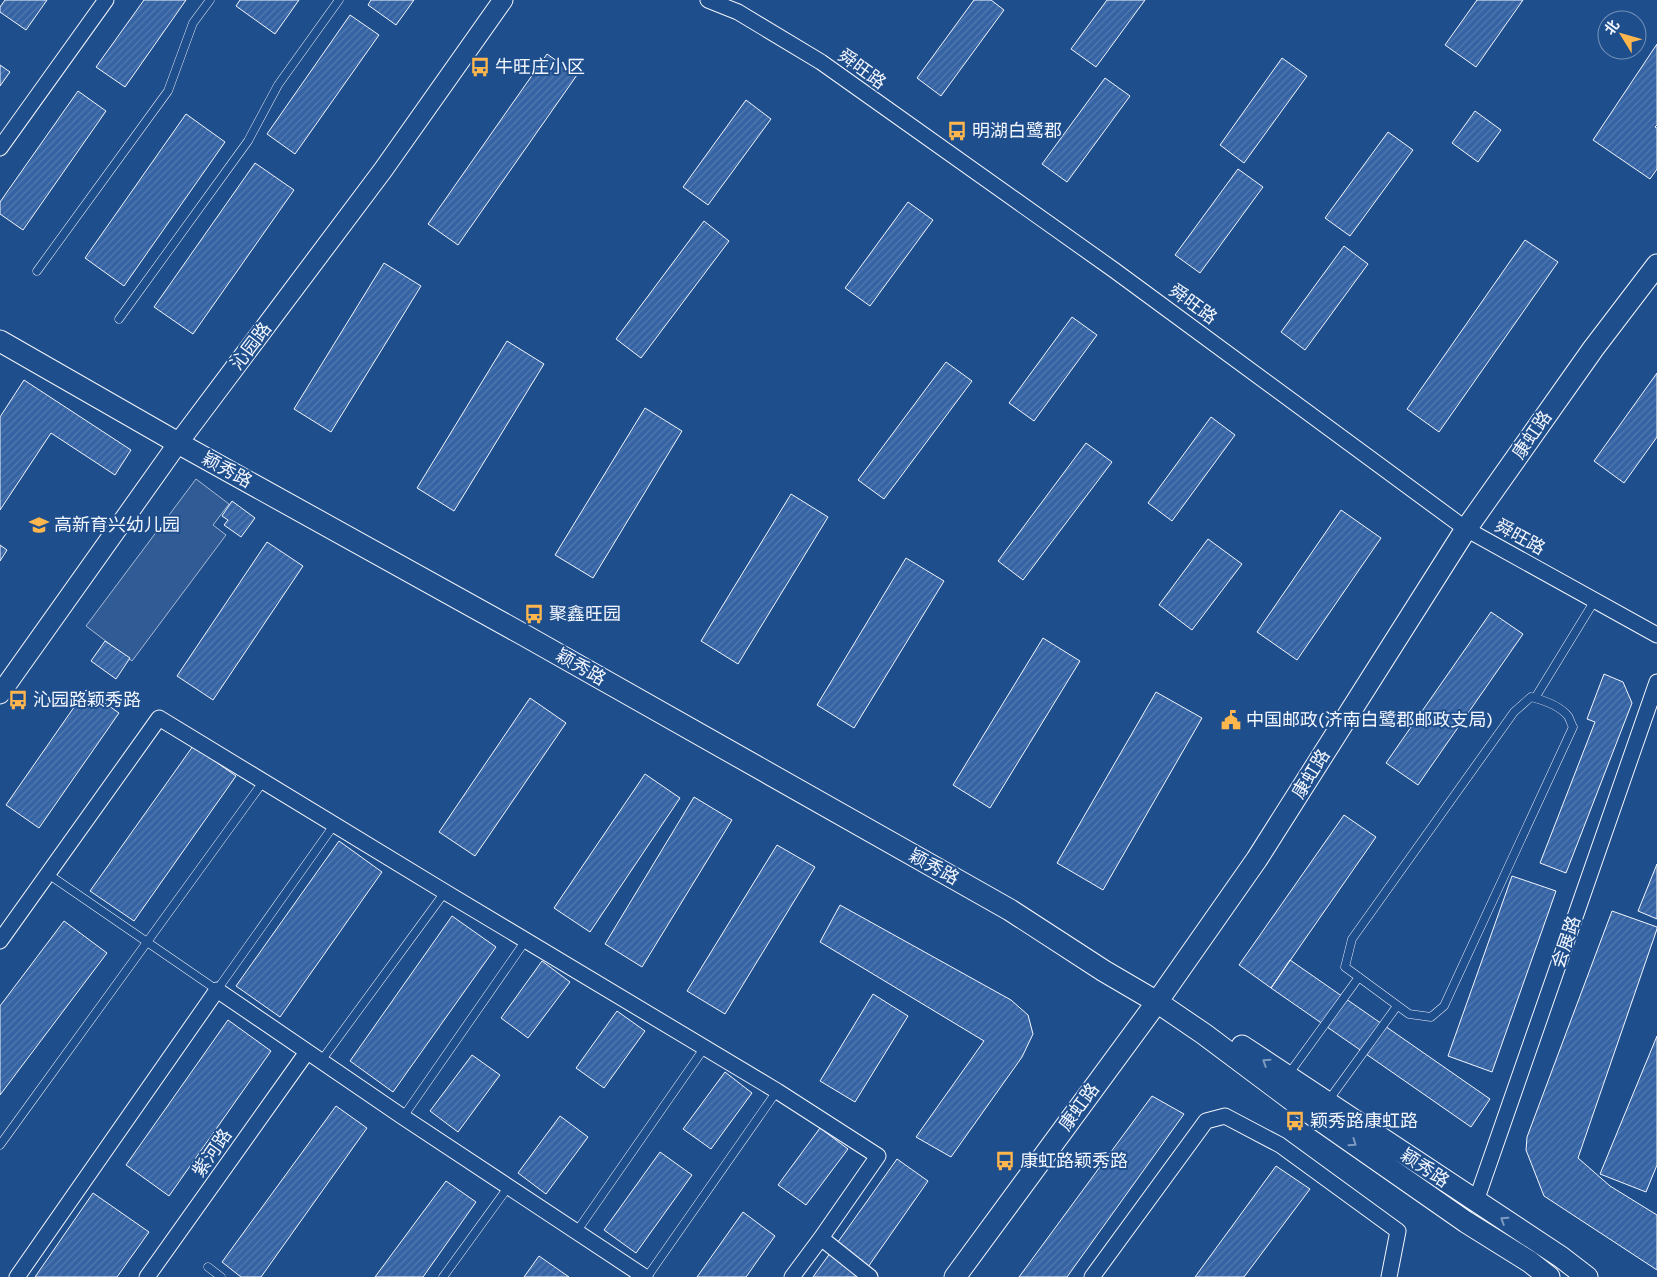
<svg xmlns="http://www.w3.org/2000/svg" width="1657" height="1277" viewBox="0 0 1657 1277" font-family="Karla,'Noto Sans SC',sans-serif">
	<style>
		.built { fill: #305b95; stroke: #a8bbd7 }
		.building { fill: url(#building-hatch); stroke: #f2f6ff }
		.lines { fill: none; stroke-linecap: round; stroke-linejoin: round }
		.service-casing { stroke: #f2f6ff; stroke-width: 9 }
		.minor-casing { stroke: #f2f6ff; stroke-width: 17 }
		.tertiary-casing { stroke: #f2f6ff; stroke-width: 21 }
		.secondary-casing { stroke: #f2f6ff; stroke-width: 23 }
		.service { stroke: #1f4e8c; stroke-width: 8 }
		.minor { stroke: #1f4e8c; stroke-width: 15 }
		.tertiary { stroke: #1f4e8c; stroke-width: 19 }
		.secondary { stroke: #1f4e8c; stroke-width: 21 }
		.oneway { stroke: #7e9ac0 }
		.labels { text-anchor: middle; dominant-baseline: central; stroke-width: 4; stroke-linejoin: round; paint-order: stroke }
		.poi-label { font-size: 18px; fill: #f2f6ff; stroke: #1f4e8c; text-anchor: start }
		.street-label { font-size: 18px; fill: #f2f6ff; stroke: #1f4e8c }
	</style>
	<defs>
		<pattern id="building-hatch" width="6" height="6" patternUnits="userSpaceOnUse" patternTransform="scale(1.25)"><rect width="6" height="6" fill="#3563a3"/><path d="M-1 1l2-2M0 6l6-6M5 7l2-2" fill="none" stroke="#537ab1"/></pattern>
	</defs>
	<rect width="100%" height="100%" fill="#1f4e8c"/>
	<path class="built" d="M196,479L229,504L213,525L226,535L132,661L86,626Z"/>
	<path class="building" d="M5,0H47L26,30L0,12V7Z
		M144,0H186L125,87L96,67Z
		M240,0H299L275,34L236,6Z
		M371,0H414L396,25L368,5Z
		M974,0H991L1004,10L941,96L917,78Z
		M1107,0H1145L1096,67L1071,49Z
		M1477,0H1523L1476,67L1445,45Z
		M350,15L379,35L295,154L267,134Z
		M1657,44V125L1655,127L1657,128V169L1650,179L1593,140Z
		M547,54L577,75L458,245L428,224Z
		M1282,58L1307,76L1244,163L1220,145Z
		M0,65L10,72L0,86Z
		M1105,78L1130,96L1067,182L1042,164Z
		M78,91L106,111L23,230L0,214V202Z
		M746,100L771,119L708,205L683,187Z
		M1475,111L1501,130L1478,162L1452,143Z
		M186,114L225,142L124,286L85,258Z
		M1388,132L1413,150L1350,236L1325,218Z
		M255,163L294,190L193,334L154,307Z
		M1238,169L1263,187L1200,273L1175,255Z
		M908,202L933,220L870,306L845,288Z
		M704,221L729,241L641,358L616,339Z
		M1525,240L1558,262L1439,432L1407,409Z
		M1344,246L1368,264L1305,350L1281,332Z
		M384,263L421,286L331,432L294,409Z
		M1072,317L1097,335L1034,421L1009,403Z
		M507,341L544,364L454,511L417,488Z
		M946,362L972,381L884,499L858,480Z
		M1657,373V437L1624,483L1594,461Z
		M24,380L131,450L115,475L51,433L0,510V417Z
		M645,408L682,431L593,578L555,555Z
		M1211,417L1235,435L1172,521L1148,503Z
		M1086,443L1112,462L1023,580L998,561Z
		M791,494L828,517L738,664L701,641Z
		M232,501L255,518L241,537L224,525L228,520L222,516Z
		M1341,510L1381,538L1297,660L1257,632Z
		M1208,539L1242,564L1192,630L1159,605Z
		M267,542L303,566L213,700L177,676Z
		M0,545L7,550L0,561Z
		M906,558L944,581L854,728L817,705Z
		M1491,612L1523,634L1418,785L1386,763Z
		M1043,638L1080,661L990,808L953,785Z
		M105,641L130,658L116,679L91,661Z
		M1604,674L1623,682L1632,703L1566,873L1540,863L1595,722L1587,719Z
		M86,690L119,713L39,828L6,805Z
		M1156,692L1202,718L1103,890L1057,863Z
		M530,698L566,723L475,856L439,832Z
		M193,746L236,776L134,921L90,891Z
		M645,774L680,798L590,932L554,908Z
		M694,797L732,820L642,967L605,944Z
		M1344,815L1376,837L1271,988L1239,965Z
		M339,841L382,872L280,1017L236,986Z
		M777,845L815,867L725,1014L687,991Z
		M1657,864V919L1638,911Z
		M1512,876L1556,891L1492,1072L1448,1056Z
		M840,905L1011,1000L1028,1015L1033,1034L1022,1057L951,1157L916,1137L984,1041L820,942Z
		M1612,911L1657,927V929L1578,1158L1610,1186L1657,1215V1270L1544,1196L1526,1150L1527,1137Z
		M452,916L496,947L393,1092L350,1061Z
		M64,921L107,953L0,1095V1006Z
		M1290,960L1490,1099L1471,1127L1271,988Z
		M542,961L570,982L528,1038L501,1018Z
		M873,994L908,1016L855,1102L820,1081Z
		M617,1011L645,1031L604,1088L576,1068Z
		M228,1020L271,1051L169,1196L126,1165Z
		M1657,1036V1165L1646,1192L1600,1174Z
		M472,1055L500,1075L458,1132L430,1111Z
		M725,1072L752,1093L711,1149L683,1129Z
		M1152,1096L1184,1114L1067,1277H1019Z
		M336,1106L367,1128L261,1277H241L222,1262Z
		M560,1116L588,1137L546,1194L518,1173Z
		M820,1128L848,1149L806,1205L778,1185Z
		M660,1152L692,1175L636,1253L604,1230Z
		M897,1159L928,1181L861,1277H813Z
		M1276,1166L1310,1189L1244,1277H1195Z
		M446,1181L476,1202L423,1277H375Z
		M93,1193L149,1232L117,1277H35Z
		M743,1212L775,1236L746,1277H697Z
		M539,1256L569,1277H524Z"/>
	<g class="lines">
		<defs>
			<path id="service" d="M37,271L168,91L193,23L210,0
				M119,319L248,141L278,85L339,0
				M1531,697C1543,700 1559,705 1568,716C1570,719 1571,724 1573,727L1444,1006L1431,1017L1409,1014L1345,967L1352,939L1514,712Z
				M1535,698L1595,600
				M48,874L217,990L334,825
				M321,1061L445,892
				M1288,1075L1359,977
				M1328,1101L1397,1006
				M403,1117L526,940
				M0,1145L263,782
				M577,1231L705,1047
				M208,1267L221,1277
				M443,1277L509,1186
				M647,1277L777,1091"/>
			<path id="minor" d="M708,0L738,12L821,62L1114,270L1466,529L1657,635
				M0,148L106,0
				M0,941L159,718L445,892L777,1091L878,1156L821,1238
				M1476,1201L1657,682
				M17,1277L217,990L403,1117L645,1277
				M147,1277L307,1052
				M792,1277L821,1238L870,1277
				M1092,1277L1206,1121L1225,1116L1280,1145L1398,1231L1389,1277"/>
			<path id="tertiary" d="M0,694L176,446L383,170L503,0"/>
			<path id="secondary" d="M0,341L178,443L524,635L1010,910L1104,971L1157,1002L1204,1034L1304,1109L1466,1222L1530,1262L1549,1277
				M1242,1046L1561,1257L1587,1277
				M955,1277L1157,1002L1257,859L1466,529L1593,349L1657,265"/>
		</defs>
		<use href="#service" class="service-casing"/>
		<use href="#minor" class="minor-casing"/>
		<use href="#tertiary" class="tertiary-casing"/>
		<use href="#secondary" class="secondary-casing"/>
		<use href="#service" class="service"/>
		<use href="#minor" class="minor"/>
		<use href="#tertiary" class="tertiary"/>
		<use href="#secondary" class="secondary"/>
	</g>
	<defs><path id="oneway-chevron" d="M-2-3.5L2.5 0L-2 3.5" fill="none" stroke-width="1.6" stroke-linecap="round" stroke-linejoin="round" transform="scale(1.25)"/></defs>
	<g class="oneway">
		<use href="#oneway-chevron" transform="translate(1266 1062) rotate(-147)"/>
		<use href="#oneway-chevron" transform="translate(1353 1143) rotate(35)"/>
		<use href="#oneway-chevron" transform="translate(1504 1220) rotate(-147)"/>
	</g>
	<defs>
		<symbol id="bus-bare" viewBox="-9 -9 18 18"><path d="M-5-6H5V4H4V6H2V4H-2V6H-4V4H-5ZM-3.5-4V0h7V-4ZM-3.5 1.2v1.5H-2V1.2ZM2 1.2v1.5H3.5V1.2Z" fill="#ffb74d" stroke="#1f4e8c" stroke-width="2.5" paint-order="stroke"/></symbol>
		<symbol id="school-bare" viewBox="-9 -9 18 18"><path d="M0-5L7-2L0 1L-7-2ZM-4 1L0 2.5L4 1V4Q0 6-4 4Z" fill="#ffb74d" stroke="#1f4e8c" stroke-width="2.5" paint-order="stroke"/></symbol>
		<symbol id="civic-bare" viewBox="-9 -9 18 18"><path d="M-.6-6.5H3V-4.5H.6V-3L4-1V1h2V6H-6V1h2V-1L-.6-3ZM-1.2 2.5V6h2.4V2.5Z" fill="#ffb74d" stroke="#1f4e8c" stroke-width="2.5" paint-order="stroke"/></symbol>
	</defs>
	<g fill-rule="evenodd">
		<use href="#bus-bare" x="466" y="53" width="28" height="28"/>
		<use href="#bus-bare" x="943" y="117" width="28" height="28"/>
		<use href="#school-bare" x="25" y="511" width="28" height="28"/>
		<use href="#bus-bare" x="520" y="600" width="28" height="28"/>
		<use href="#bus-bare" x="4" y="686" width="28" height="28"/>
		<use href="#civic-bare" x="1217" y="706" width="28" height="28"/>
		<use href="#bus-bare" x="1281" y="1107" width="28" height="28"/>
		<use href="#bus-bare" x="991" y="1147" width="28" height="28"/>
	</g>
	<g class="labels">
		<g class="poi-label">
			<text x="495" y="67">牛旺庄小区</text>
			<text x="972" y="131">明湖白鹭郡</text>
			<text x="54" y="525">高新育兴幼儿园</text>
			<text x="549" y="614">聚鑫旺园</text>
			<text x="33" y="700">沁园路颖秀路</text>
			<text x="1246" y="720">中国邮政(济南白鹭郡邮政支局)</text>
			<text x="1310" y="1121">颖秀路康虹路</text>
			<text x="1020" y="1161">康虹路颖秀路</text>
		</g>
		<g class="street-label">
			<text transform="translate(862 69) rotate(36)">舜旺路</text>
			<text transform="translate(1193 304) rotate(36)">舜旺路</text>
			<text transform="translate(251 346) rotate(-53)">沁园路</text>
			<text transform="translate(1532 435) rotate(-55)">康虹路</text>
			<text transform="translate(227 470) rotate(29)">颖秀路</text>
			<text transform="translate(1520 537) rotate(29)">舜旺路</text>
			<text transform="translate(581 667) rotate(30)">颖秀路</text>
			<text transform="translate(1311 774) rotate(-58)">康虹路</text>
			<text transform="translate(934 867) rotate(29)">颖秀路</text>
			<text transform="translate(1566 942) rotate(-71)">会展路</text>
			<text transform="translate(1079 1107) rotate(-54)">康虹路</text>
			<text transform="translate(212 1153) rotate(-55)">紫河路</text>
			<text transform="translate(1425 1168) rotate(34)">颖秀路</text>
		</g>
	</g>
	<g transform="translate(1622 35) rotate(307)"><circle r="24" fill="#1f4e8c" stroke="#7391ba"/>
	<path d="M0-4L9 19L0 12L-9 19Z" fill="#ffb74d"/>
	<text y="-8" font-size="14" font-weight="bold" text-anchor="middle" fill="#f2f6ff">北</text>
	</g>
</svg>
